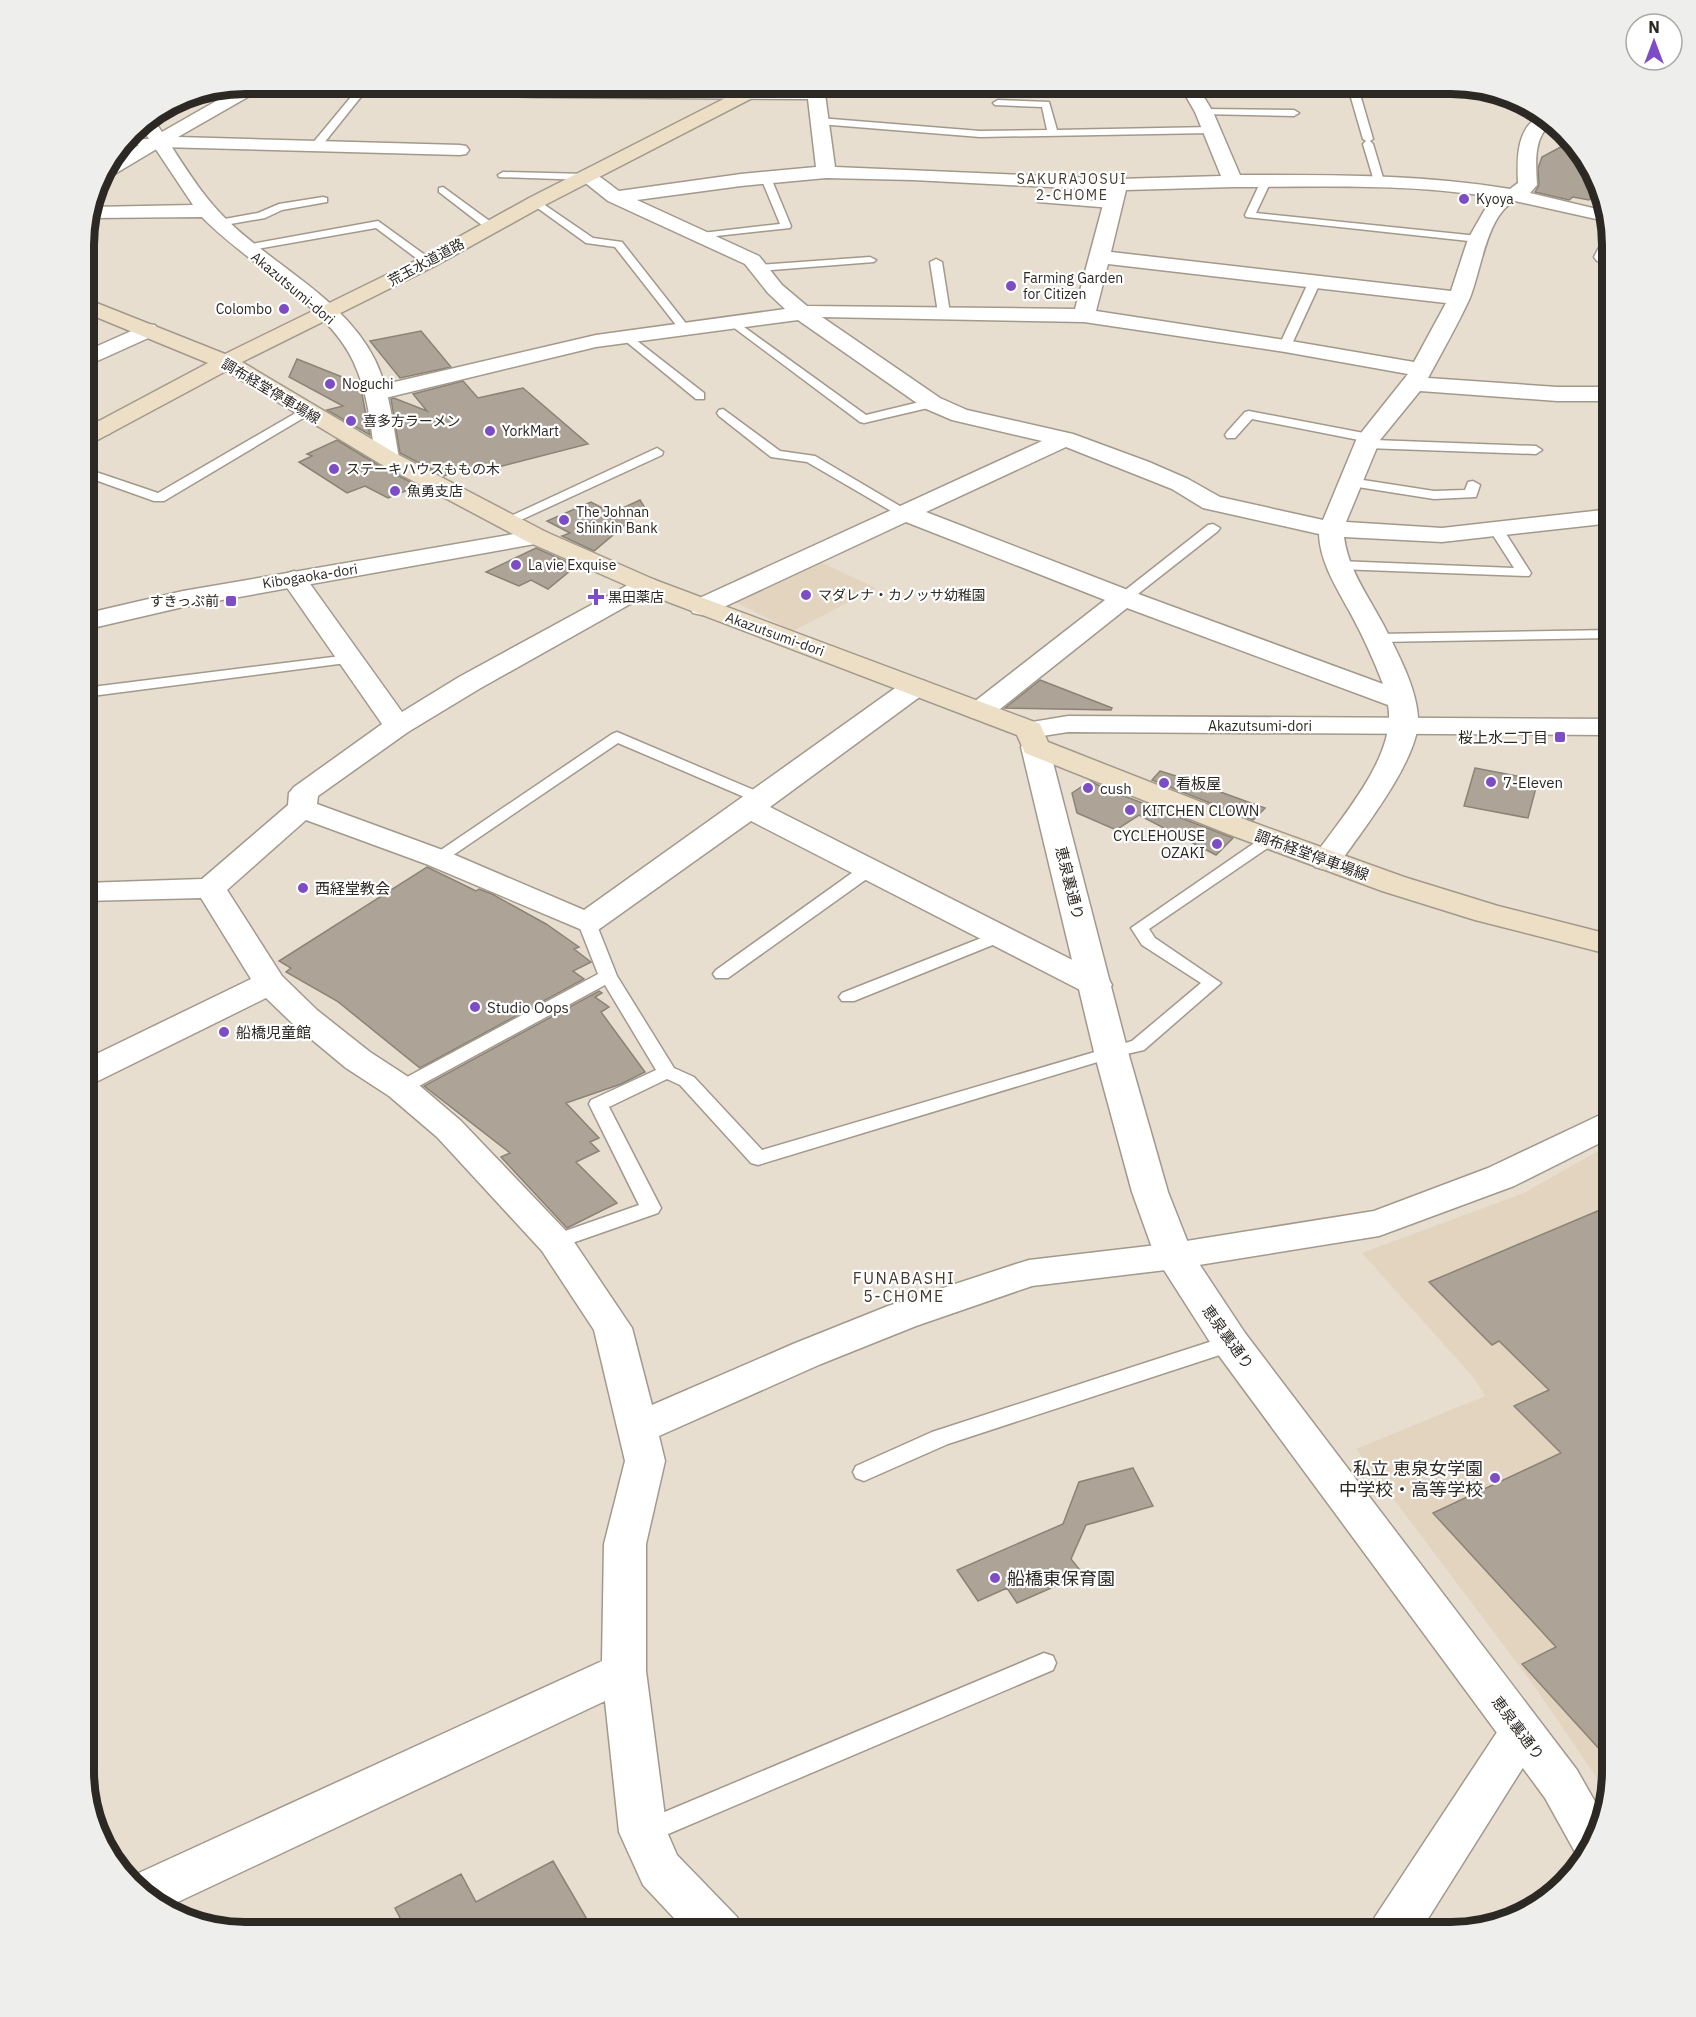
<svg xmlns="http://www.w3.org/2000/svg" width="1696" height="2017" viewBox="0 0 1696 2017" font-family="'IBM Plex Sans','Noto Sans JP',sans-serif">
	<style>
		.built { fill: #e2d4bf }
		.building { fill: #ada497; stroke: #8b8376; stroke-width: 1.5 }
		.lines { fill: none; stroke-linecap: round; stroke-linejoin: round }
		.service-casing { stroke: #a2998c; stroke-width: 3 }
		.minor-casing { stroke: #a2998c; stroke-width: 3 }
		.tertiary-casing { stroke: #a2998c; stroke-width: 3 }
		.secondary-casing { stroke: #a2998c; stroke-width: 3 }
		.service { fill: #fff; fill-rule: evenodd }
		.minor { fill: #fff; fill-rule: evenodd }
		.tertiary { fill: #fff; fill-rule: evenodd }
		.secondary { fill: #eddfc6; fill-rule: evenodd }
		.poi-dot { fill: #7d4dc5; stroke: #fff; stroke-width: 2 }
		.labels { text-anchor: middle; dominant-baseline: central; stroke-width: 4.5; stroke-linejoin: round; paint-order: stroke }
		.far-neighbourhood-label { font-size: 14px; letter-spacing: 1.5px; fill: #423a2f; stroke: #fff }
		.far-poi-label { font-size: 14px; fill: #2c2823; stroke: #fff; text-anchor: start }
		.far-street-label { font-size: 14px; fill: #2c2823; stroke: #fff }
		.poi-label { font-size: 15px; fill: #2c2823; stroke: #fff; text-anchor: start }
		.street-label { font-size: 15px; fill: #2c2823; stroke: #fff }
		.neighbourhood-label { font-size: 16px; letter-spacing: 1.5px; fill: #423a2f; stroke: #fff }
		.near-poi-label { font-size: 18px; fill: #2c2823; stroke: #fff; text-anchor: end }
		.rim { fill: none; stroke: #2c2823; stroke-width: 8 }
	</style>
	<rect width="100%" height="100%" fill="#e7decf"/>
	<path class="built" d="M818,561L876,588L793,631L735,602Z
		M1612,1143V1772L1607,1793L1535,1687L1356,1449L1485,1396L1474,1378L1362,1253L1524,1193Z"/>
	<path class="building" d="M1570,142L1585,155L1596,193L1589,200L1573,197L1569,200L1535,192L1539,185L1538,168L1542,157Z
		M421,331L451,367L400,378L370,341Z
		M297,359L360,384L370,435L327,410L343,406L289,377Z
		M463,381L478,398L523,388L588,444L467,475L461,469L444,476L400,453L391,399L394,398L427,411L413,394Z
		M337,440L378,465L418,486L388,498L365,486L347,493L299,462L312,456L307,454Z
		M640,500L645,508L594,551L562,536L570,533L547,521L591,502L612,513Z
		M536,548L576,566L548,589L531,580L519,586L486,572Z
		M1040,680L1112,708L1111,710L1005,708Z
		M1475,768L1538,780L1528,818L1464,806Z
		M1160,771L1176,776L1265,808L1253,820L1152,780Z
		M1090,781L1106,789L1233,838L1216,855L1139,815L1116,830L1077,813L1072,793Z
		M427,867L476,891L479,889L492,894L546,924L579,947L574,949L591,962L573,971L584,979L420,1068L337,1001L286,972L291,968L279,961Z
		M599,991L602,993L595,997L609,1007L601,1012L645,1072L621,1084L566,1103L599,1138L590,1142L599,1151L576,1162L617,1203L567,1228L501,1157L510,1153L424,1086Z
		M1612,1205V1763L1522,1664L1556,1647L1433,1513L1561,1453L1514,1406L1549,1390L1499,1341L1492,1345L1429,1282Z
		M1133,1468L1153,1506L1086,1525L1071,1559L1083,1574L1017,1603L1007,1588L978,1601L957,1570L1063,1524L1079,1482Z
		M553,1861L595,1933H408L395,1908L461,1874L476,1902Z"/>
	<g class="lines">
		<defs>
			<path id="service" d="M1347,84H1357L1373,139L1370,141L1373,144L1384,181L1383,183L1374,181L1363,144L1366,141L1363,139Z
				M360,86L368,88L320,148H312V144Z
				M998,100L1049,102L1057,130L1211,127L1216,130L1211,133L980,137L819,124L814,121L819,118L980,131L1047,130L1042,107L995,105L993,103Z
				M1204,109L1294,110L1299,113L1294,116L1201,114V110Z
				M127,139H159L164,142L159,145H123Z
				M503,172L587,174L592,177L587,180L499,177L498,175Z
				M766,175L771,178L791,226L790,228L698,238V234L702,233L780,224L761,178Z
				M1266,178L1271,181L1256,213L1478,236L1483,239L1478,242L1246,217L1245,215L1261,181Z
				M443,187L495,225V229H487L439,192V188Z
				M323,197L327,198V202L282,210L265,218L219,226L214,223L219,220L258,213L279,204Z
				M1042,197L1112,202L1117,205L1112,208L1038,202L1037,200Z
				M536,199L593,238L622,242L688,326V330H680L615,247L586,243L532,204V200Z
				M378,221L432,260V264H424L376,228L246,251L241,248L246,245Z
				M84,242L90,244V248L84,249Z
				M870,257L876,260L874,262L758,271L752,268L758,265Z
				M936,259L942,262L950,313L944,316L938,313L930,262Z
				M1315,278L1321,281L1291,346L1289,349H1281L1279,346L1309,281Z
				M733,319L866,415L932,399L938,403L932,407L864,423L860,422L729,324L727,322Z
				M627,333L704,393V399H696L623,339L621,337Z
				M306,407L310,408L312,411L310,414L164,501H154L84,476V468L158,493Z
				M723,409L780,451L815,456L910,512L903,516L898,515L807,462L771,457L719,416L717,413L719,410Z
				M1249,411L1369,434L1373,435L1374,440L1536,446L1542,450L1536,454L1366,448L1360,444L1364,441L1252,419L1235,438H1227L1225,435L1227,432L1245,412Z
				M657,448L663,452L662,455L510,525L505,526L498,522Z
				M1350,478L1434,491L1465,490L1468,482L1473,481L1480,485L1476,497L1434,499L1345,485L1343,482Z
				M1213,524L1220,528L1218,531L1129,601H1119L1117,598L1119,595L1208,525Z
				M1496,525L1503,529L1531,573L1529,576L1338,569L1331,565L1338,561L1514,568L1489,529Z
				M1612,630V638L1377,642L1370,638L1377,634Z
				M349,655L356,659L354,662L84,697V688Z
				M617,732L768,796L770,799L768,802H756L618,743L443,862H431L429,858L612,734Z
				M1269,835L1275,837L1277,840L1275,843L1149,929L1155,938L1221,983L1144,1050L1114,1057L758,1165L751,1163L680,1085L667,1079L609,1107L661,1208L658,1213L555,1249L548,1247L545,1242L548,1237L639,1205L589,1104L591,1100L656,1070L605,985L408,1092H394L392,1088L394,1084L598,974L578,923L581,919H593L596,923L617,976L674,1068L694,1077L762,1150L1132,1041L1201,983L1142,945L1131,928L1263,837Z
				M869,864L875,865L877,869L875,873L728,978H716L713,974L716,970L863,865Z
				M999,931L1005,932L1008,936L1005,940L854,1001H842L839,997L842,993Z
				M1231,1335L1238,1337L1242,1343L1238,1349L948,1444L864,1481L856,1478L853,1472L856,1466L932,1432Z
				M1044,1653L1053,1656L1056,1663L1053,1670L654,1840L645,1844L636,1840L632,1832L636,1824Z"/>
			<path id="minor" d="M246,84L809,89L811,84H829L825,94L835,167L1118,179L1221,176L1195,112L1179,84H1196L1213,112L1240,175C1331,175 1420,174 1510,189L1518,183C1517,159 1516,128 1541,115L1550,124C1533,140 1536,163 1537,185L1530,193L1601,210L1605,221L1515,201C1486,215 1481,273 1469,300C1457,326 1442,352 1428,378L1557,387H1612V401H1557L1420,391L1380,440L1346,522L1442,528L1612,509V523L1442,542L1344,537C1348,569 1368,596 1383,624C1397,652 1416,686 1418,717C1421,758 1360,833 1337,867L1326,870L1315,867L1311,861C1338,821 1398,756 1388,705L1127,608L990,717L980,719L970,717L966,711L970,705L1105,600L906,522L711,613L702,615L693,613L689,607L693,601L1042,441L952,420L924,408L798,320L596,347L377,400L369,398L366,393L369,388L596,335L785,309L768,293L745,264L608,201L578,177L580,173C595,169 607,183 619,191L741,174L816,167L808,99L534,97L260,90L178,137L460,145L466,146L469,150L466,154L460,155L160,147L108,178L99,179L111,161ZM826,178L913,180L1107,190L1075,309L807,306L782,285L759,256L637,200L741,186ZM1233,187C1319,187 1407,183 1492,197L1468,239L1451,291L1111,252L1126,190ZM1108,264L1446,303L1414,362L1285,340L1096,311ZM822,317L1084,322L1285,352L1408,374L1357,438L1323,520L1220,497L1188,479L1149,462L1073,434L967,410L940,398ZM1066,447L1172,489L1203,508L1319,534C1320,563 1338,590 1352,616C1364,638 1374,661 1383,684L1133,592L926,512Z
				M1390,84H1461L1478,89L1471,92L1398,89Z
				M1609,236L1612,264L1597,261L1594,257L1604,238Z
				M147,324L155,325L158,330L155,335L84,367V352Z
				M84,417L109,424L113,429L109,434L101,436L84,431Z
				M294,571L303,574L402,712L459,677L637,580L646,577L655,580L659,585L655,590L479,689L408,732L318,796L317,804L448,852L584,910L905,681L915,679L925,681L929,687L925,693L770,807L1108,978L1112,985L1108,992L1096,995L1084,992L751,821L598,930L587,932L426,864L306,820L227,890L282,976L317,1010L370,1052L413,1080L461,1121L568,1233L632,1328L652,1405L793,1344L888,1306L1016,1264L1029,1260L1174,1243L1374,1211L1488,1168L1600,1115L1612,1111V1137L1514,1186L1379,1236L1174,1269L1032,1286L916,1326L821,1364L659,1436L665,1461L646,1544V1671L667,1832L677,1855L737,1917L744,1933H688L643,1885L619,1832L605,1701L165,1908L130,1877L602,1661L604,1544L625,1461L594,1330L542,1251L437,1137L389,1096L346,1068L293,1024L266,998L96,1082L84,1085V1060L251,979L201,898L84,901V883L202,879L288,805L289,793L294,787L382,724L281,579L285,574Z
				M1521,1714L1537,1720L1544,1734L1419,1933H1368L1375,1917L1505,1720Z"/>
			<path id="tertiary" d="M151,116C176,151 196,190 227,220C275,267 344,298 375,360C390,391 393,425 399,458L395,463L387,465L379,463L375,458C371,426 368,393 354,363C329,306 246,263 202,217L89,218L92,207L193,205L139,124Z
				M537,530L546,532L549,537L546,542L183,607L84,630V614L183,591Z
				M1068,716L1612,719V735L1068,732L1030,738L1020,736L1016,730L1020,724Z
				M1035,738L1045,741L1049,747L1128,1052L1168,1192L1192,1253L1245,1333L1577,1770L1602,1814L1595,1843L1580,1861L1545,1798L1217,1353L1155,1256L1132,1192L1094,1052L1021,747L1025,741Z"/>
			<path id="secondary" d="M753,84H774L772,88L543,206L435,266L242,362L395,453L546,532L655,580L1040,724L1048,742L1249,821L1404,877L1498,906L1612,935V955L1475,920L1382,891L1228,834L1025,753L1017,735L637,590L528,542L379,463L226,371L92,443L84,445V429L208,363L84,312V298L225,354L421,258L529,198Z"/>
		</defs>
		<use href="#service" class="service-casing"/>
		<use href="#minor" class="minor-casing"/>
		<use href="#tertiary" class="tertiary-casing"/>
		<use href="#secondary" class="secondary-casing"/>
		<use href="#service" class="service"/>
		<use href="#minor" class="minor"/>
		<use href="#tertiary" class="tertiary"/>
		<use href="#secondary" class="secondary"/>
	</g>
	<g class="poi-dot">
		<circle cx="1464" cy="199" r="6"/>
		<circle cx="1011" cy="286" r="6"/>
		<circle cx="284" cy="309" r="6"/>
		<circle cx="330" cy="384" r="6"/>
		<circle cx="351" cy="421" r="6"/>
		<circle cx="490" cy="431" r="6"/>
		<circle cx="334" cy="469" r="6"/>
		<circle cx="395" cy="491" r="6"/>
		<circle cx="564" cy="520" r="6"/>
		<circle cx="516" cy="565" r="6"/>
		<circle cx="806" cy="595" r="6"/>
		<path d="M593 588h6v6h6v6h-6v6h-6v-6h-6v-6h6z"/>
		<rect x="225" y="595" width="12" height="12" rx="3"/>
		<rect x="1554" y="731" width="12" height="12" rx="3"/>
		<circle cx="1491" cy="782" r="6"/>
		<circle cx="1164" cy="783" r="6"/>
		<circle cx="1088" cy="788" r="6"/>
		<circle cx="1130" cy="810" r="6"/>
		<circle cx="1217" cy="844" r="6"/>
		<circle cx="303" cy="888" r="6"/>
		<circle cx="475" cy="1007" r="6"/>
		<circle cx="224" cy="1032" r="6"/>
		<circle cx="1495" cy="1478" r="6"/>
		<circle cx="995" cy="1578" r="6"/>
	</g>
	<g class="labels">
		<g class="far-neighbourhood-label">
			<text x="1072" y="179">SAKURAJOSUI<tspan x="1072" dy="16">2-CHOME</tspan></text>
		</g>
		<g class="far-poi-label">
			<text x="1476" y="199">Kyoya</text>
			<text x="1023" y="278">Farming Garden<tspan x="1023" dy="16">for Citizen</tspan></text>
			<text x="272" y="309" text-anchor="end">Colombo</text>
			<text x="342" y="384">Noguchi</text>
			<text x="363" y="421">喜多方ラーメン</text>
			<text x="502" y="431">YorkMart</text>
			<text x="346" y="469">ステーキハウスももの木</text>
			<text x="407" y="491">魚勇支店</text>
			<text x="576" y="512">The Johnan<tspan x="576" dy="16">Shinkin Bank</tspan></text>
			<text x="528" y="565">La vie Exquise</text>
			<text x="818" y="595">マダレナ・カノッサ幼稚園</text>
			<text x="608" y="597">黒田薬店</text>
			<text x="219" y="601" text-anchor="end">すきっぷ前</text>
		</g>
		<g class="far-street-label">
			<text transform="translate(426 262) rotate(-28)">荒玉水道道路</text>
			<text transform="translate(293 288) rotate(40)">Akazutsumi-dori</text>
			<text transform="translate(271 391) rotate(31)">調布経堂停車場線</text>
			<text transform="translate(310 576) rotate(-9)">Kibogaoka-dori</text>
			<text transform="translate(775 634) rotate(20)">Akazutsumi-dori</text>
			<text x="1260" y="726">Akazutsumi-dori</text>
		</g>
		<g class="poi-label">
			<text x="1548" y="737" text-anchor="end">桜上水二丁目</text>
			<text x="1503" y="782">7-Eleven</text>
			<text x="1176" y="783">看板屋</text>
			<text x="1100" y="788">cush</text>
			<text x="1142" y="810">KITCHEN CLOWN</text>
			<text x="1205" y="835" text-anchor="end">CYCLEHOUSE<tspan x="1205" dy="17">OZAKI</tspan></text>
			<text x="315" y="888">西経堂教会</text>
			<text x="487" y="1007">Studio Oops</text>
			<text x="236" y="1032">船橋児童館</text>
		</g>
		<g class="street-label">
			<text transform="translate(1312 855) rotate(20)">調布経堂停車場線</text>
			<text transform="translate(1070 883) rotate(76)">恵泉裏通り</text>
			<text transform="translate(1228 1337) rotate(54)">恵泉裏通り</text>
			<text transform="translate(1518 1728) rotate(53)">恵泉裏通り</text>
		</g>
		<g class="neighbourhood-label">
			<text x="904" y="1278">FUNABASHI<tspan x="904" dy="18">5-CHOME</tspan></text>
		</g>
		<g class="near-poi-label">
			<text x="1483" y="1468">私立 恵泉女学園<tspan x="1483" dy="21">中学校・高等学校</tspan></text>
			<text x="1007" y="1578" text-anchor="start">船橋東保育園</text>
		</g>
	</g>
	<path d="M0 0H1696V2017H0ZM245 94H1451A151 151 0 0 1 1602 245V1771A151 151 0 0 1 1451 1922H245A151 151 0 0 1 94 1771V245A151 151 0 0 1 245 94Z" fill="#eeeeed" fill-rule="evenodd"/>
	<path class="rim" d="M245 94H1451A151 151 0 0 1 1602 245V1771A151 151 0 0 1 1451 1922H245A151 151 0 0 1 94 1771V245A151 151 0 0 1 245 94Z"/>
	<g transform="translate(1654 42)"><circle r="28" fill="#ffffff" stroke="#aba9a7" stroke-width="1.5"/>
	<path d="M0-4.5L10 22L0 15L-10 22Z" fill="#7d4dc5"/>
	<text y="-9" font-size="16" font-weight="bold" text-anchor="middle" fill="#2c2823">N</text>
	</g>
</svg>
